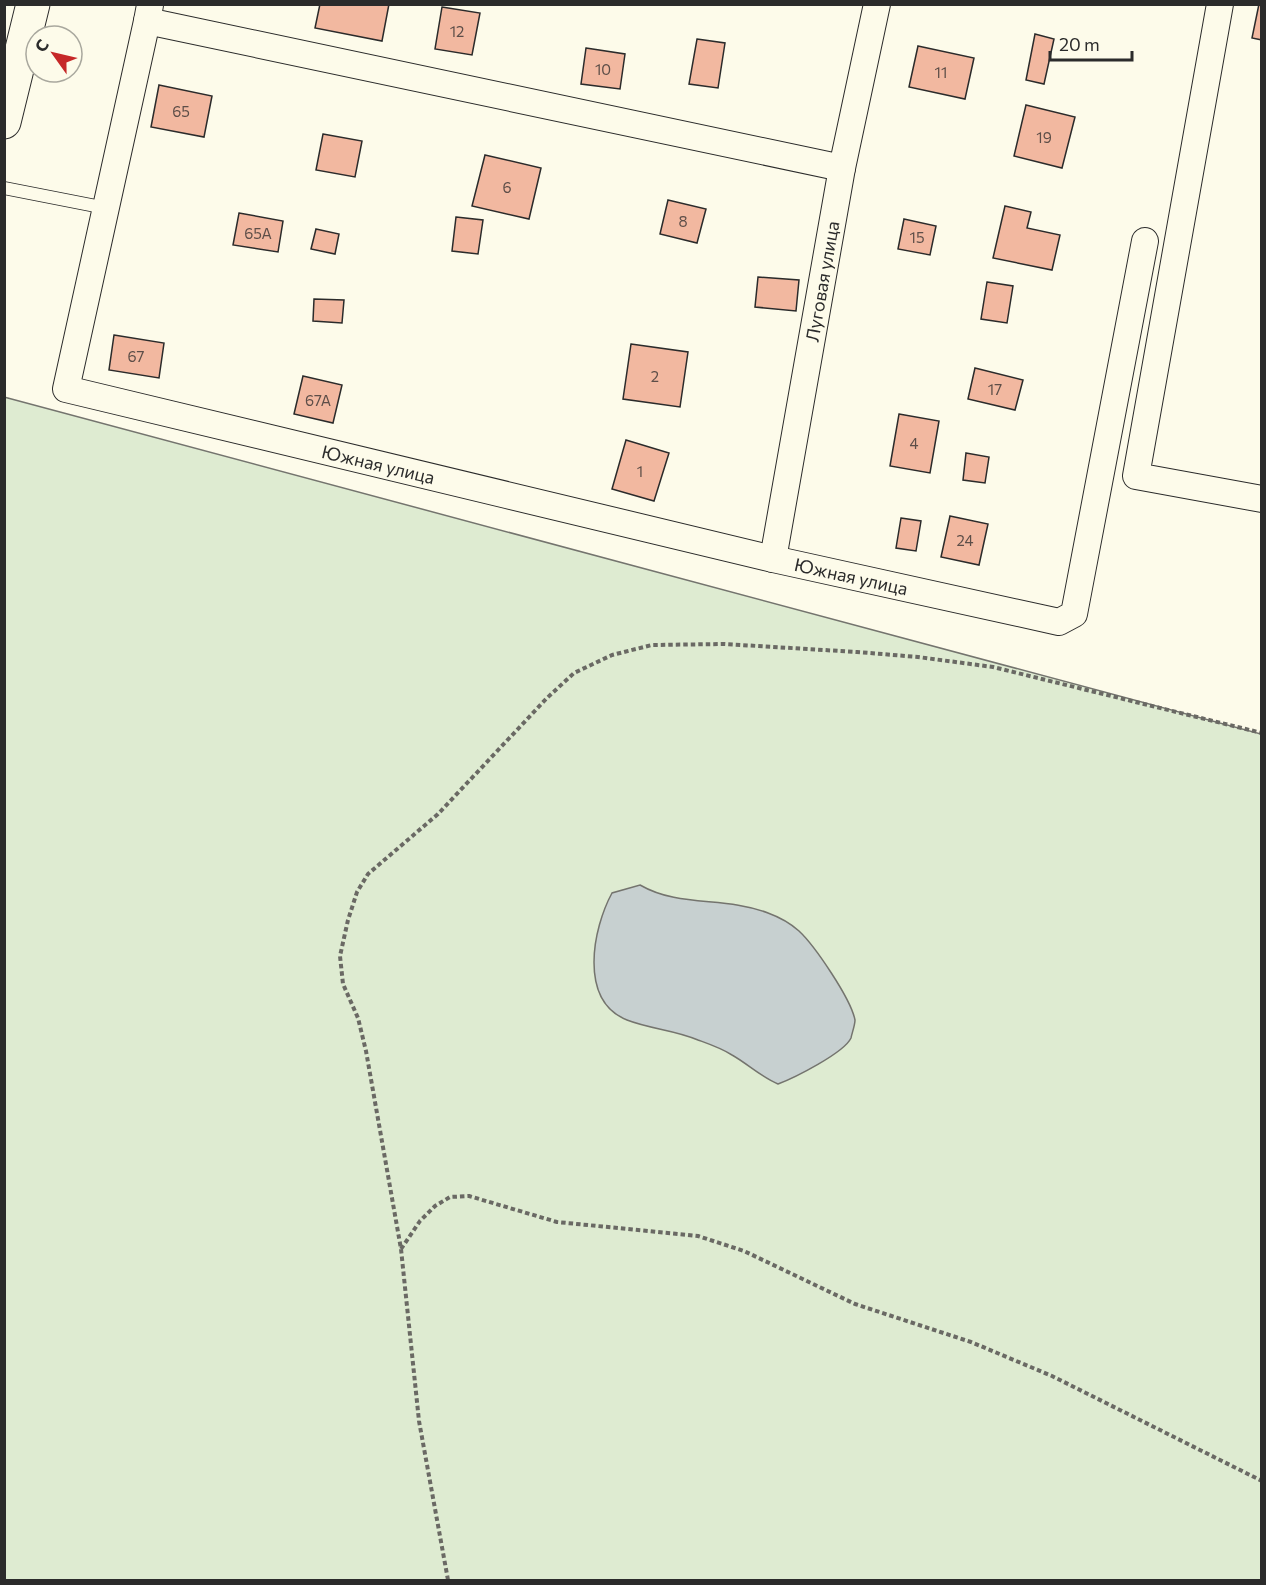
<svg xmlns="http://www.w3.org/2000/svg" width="1266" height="1585" viewBox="0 0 1266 1585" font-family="Commissioner,sans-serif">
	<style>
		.green { fill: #deebd1; stroke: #74746e; stroke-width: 1.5 }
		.water { fill: #c7d0d0; stroke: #74746e; stroke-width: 1.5 }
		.building { fill: #f2b8a0; stroke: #2b2b2b; stroke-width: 1.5 }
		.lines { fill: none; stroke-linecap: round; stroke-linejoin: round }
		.lane-casing { stroke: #2b2b2b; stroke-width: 14 }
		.street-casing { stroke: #2b2b2b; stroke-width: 28 }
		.secondary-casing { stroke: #2b2b2b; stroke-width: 35 }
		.path { stroke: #6a6964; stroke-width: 4; stroke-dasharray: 4.5 3; stroke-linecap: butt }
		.lane { stroke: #fdfbea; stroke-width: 12 }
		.street { stroke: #fdfbea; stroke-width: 26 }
		.secondary { stroke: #fdfbea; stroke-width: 33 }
		.labels { text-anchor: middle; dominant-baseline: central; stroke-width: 4.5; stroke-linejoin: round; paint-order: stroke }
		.number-label { font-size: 15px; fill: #5d4e48 }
		.street-label { font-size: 18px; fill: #2b2b2b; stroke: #fdfbea }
	</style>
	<rect width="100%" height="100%" fill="#fdfbea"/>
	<path class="green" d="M4,397L1261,734V1580H5Z"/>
	<path class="water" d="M640,885C680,908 724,896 768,913C779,917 790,923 799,931C815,946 851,999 855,1020C855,1025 852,1033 851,1038C844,1053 794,1078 778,1084C761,1077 748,1064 732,1055C721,1048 709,1044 698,1040C675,1030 650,1029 627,1020C578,1000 593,928 612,893Z"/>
	<path class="building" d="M320,4H389L382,41L315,28Z
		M1259,4H1262V40L1252,38Z
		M442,7L480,13L472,55L435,49Z
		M1035,34L1054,39L1044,84L1026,80Z
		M697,39L725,43L718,88L689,84Z
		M918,46L974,58L965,99L909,87Z
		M586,48L625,54L620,89L581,84Z
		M159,85L212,96L204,137L151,127Z
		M1026,105L1075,117L1062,168L1014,156Z
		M323,134L362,141L355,177L316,170Z
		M485,155L541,168L529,219L472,206Z
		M668,200L706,209L697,243L660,234Z
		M1005,206L1031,212L1027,228L1060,235L1052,270L993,258Z
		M239,213L283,221L278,252L233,245Z
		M456,217L483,220L478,254L452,251Z
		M904,219L936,226L930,255L898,249Z
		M316,229L339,234L335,254L311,249Z
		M758,277L799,280L796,311L755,307Z
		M987,282L1013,286L1007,323L981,319Z
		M314,299L344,300L342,323L313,321Z
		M114,335L164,343L159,378L109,370Z
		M631,344L688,352L680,407L623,399Z
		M975,368L1023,380L1015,410L968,399Z
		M303,376L342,385L333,423L294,414Z
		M899,414L939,421L930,473L890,466Z
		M626,440L669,453L654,501L612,489Z
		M966,453L989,457L985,483L963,480Z
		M950,516L988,524L979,565L941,557Z
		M901,518L921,521L916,551L896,548Z"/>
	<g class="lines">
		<defs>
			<path id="lane" d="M4,188L106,208"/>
			<g id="street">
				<path d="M1220,4L1136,476L1262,499"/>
				<path d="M150,5L147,21L842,168"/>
				<path id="s1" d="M147,21L66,389L773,559L1059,622L1074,614L1145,241"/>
				<path id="s2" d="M773,559L842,168L877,4"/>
			</g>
			<path id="secondary" d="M4,122L33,4"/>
		</defs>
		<use href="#lane" class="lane-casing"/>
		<use href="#street" class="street-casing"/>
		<use href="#secondary" class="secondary-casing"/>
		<path class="path" d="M401,1249L420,1221L435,1206L450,1197L469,1196L557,1222L698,1236L744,1251L855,1304L971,1342L1052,1376L1262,1481
			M448,1580L419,1421L401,1249L366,1051L358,1018L343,984L340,956L348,920L357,892L368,874L438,814L547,698L574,673L612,655L652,645L724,644L857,652L918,657L993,667L1262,733"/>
		<use href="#lane" class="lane"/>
		<use href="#street" class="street"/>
		<use href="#secondary" class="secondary"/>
	</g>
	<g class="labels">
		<g class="number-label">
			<text x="457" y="31">12</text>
			<text x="603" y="69">10</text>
			<text x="941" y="72">11</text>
			<text x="181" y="111">65</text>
			<text x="1044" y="137">19</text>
			<text x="507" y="187">6</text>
			<text x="683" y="221">8</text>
			<text x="258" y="233">65А</text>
			<text x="917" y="237">15</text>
			<text x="136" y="356">67</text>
			<text x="655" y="376">2</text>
			<text x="995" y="389">17</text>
			<text x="318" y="400">67А</text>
			<text x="914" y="443">4</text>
			<text x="640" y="471">1</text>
			<text x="965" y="540">24</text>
		</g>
		<g class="street-label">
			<text stroke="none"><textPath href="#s2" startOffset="282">Луговая улица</textPath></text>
			<text stroke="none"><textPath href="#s1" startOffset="698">Южная улица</textPath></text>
			<text stroke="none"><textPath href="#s1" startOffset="1184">Южная улица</textPath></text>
		</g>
	</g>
	<rect width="1266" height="1585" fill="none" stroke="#2b2b2b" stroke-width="12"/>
	<g transform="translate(54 54) rotate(304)"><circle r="28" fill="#fdfbea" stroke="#a9a89e" stroke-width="1.5"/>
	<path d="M0-4.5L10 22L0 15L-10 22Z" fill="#c62828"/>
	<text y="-9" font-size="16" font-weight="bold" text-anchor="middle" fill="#2b2b2b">С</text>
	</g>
	<path d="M1050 51v9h82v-9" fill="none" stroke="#2b2b2b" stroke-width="3"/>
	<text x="1059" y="51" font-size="18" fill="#2b2b2b" stroke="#fdfbea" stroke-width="4.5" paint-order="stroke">20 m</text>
</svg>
